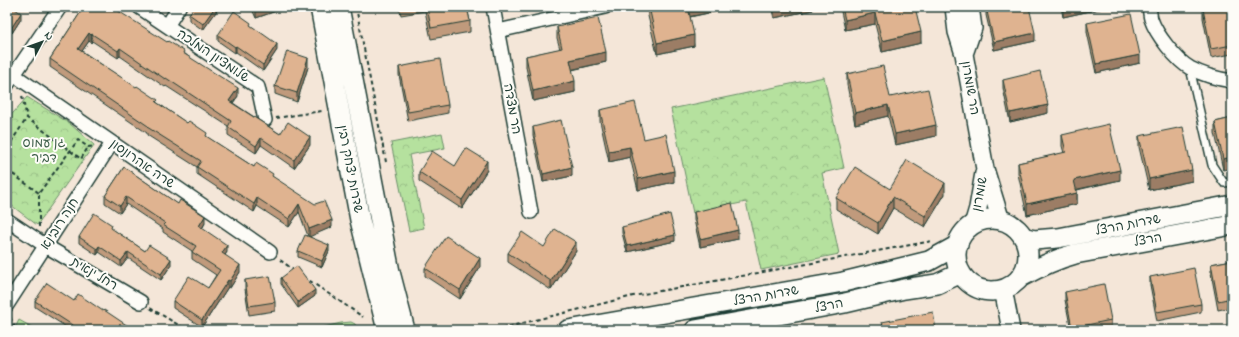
<svg xmlns="http://www.w3.org/2000/svg" width="1239" height="337" viewBox="0 0 1239 337" font-family="'Indie Flower','Playpen Sans Hebrew',sans-serif">
	<style>
		.forest { fill: url(#forest-crowns); stroke: #6a8f69 }
		.lines { fill: none; stroke-linecap: round; stroke-linejoin: round }
		.service-casing { stroke: #1f3d34; stroke-width: 10 }
		.minor-casing { stroke: #1f3d34; stroke-width: 16 }
		.tertiary-casing { stroke: #1f3d34; stroke-width: 20 }
		.secondary-casing { stroke: #1f3d34; stroke-width: 22 }
		.path { stroke: #1f3d34; stroke-width: 2; stroke-dasharray: 4 3; stroke-linecap: butt }
		.service { stroke: #fdfcf7; stroke-width: 7 }
		.minor { stroke: #fdfcf7; stroke-width: 13 }
		.tertiary { stroke: #fdfcf7; stroke-width: 17 }
		.secondary { stroke: #fdfcf7; stroke-width: 19 }
		.wall { fill: #c09a7c; stroke: #1f3d34 }
		.shaded-wall { fill: #9c7d65; stroke: #1f3d34 }
		.building { fill: #dfb390; stroke: #1f3d34 }
		.labels { text-anchor: middle; dominant-baseline: central; stroke-width: 4; stroke-linejoin: round; paint-order: stroke }
		.street-label { font-size: 13px; fill: #1f3d34; stroke: #fdfcf7 }
		.park-label { font-size: 13px; fill: #3d5e49; stroke: #fdfcf7 }
	</style>
	<defs>
		<pattern id="forest-crowns" width="20" height="18" patternUnits="userSpaceOnUse"><rect width="20" height="18" fill="#b5e19e"/><path d="M2 6a3 3 0 1 1 6 0M12 15a3 3 0 1 1 6 0" fill="none" stroke="#9bc289"/></pattern>
	</defs>
	<rect width="100%" height="100%" fill="#f4e6d8"/>
	<filter id="ink" filterUnits="userSpaceOnUse"><feTurbulence type="fractalNoise" baseFrequency=".025" numOctaves="2"/><feDisplacementMap in="SourceGraphic" scale="8" xChannelSelector="R" yChannelSelector="G"/><feConvolveMatrix kernelMatrix="1 2 1 2 8 2 1 2 1" color-interpolation-filters="sRGB"/></filter>
	<g filter="url(#ink)">
		<path class="forest" d="M824,77L844,168L822,173L839,254L761,270L746,202L693,213L671,109Z
			M27,97L69,123L94,145L37,225L7,202V120Z
			M442,133L445,148L409,155L424,228L409,231L391,143Z
			M19,320L37,330H14Z
			M351,322L355,324L357,330H312L341,323Z"/>
		<g class="lines">
			<defs>
				<path id="service" d="M1190,68L1212,165L1224,183L1232,182"/>
				<path id="minor" d="M139,7L258,87L265,120
					M493,7L531,212
					M1149,7C1150,11 1150,16 1151,19C1156,34 1176,60 1190,68C1203,75 1218,79 1232,81
					M167,26L179,7
					M498,31L605,7
					M7,70L270,252
					M7,85L60,7
					M7,220L46,246L141,302
					M7,305L112,143"/>
				<path id="tertiary" d="M954,7L957,32L964,54L985,169L1001,221
					M964,54L973,28L970,7
					M973,225L978,208L984,173
					M1003,289L1011,330"/>
				<path id="secondary" d="M320,7L360,220L387,330
					M339,7L390,272L405,330
					M956 255a36 36 0 1 1 72 0a36 36 0 1 1-72 0Z
					M1023,237L1034,240L1058,238L1232,205
					M1021,277C1039,267 1056,259 1075,254L1232,225
					M568,330L843,282L929,261L958,245
					M695,330L845,303L904,289L937,284L961,273"/>
			</defs>
			<use href="#service" class="service-casing"/>
			<use href="#minor" class="minor-casing"/>
			<use href="#tertiary" class="tertiary-casing"/>
			<use href="#secondary" class="secondary-casing"/>
			<path class="path" d="M356,7L386,162
				M22,96L27,118L81,159L88,147
				M276,118L322,111
				M7,148L27,118
				M7,170L39,193
				M39,227V193L78,140L88,147L95,146
				M280,260L294,270
				M304,277L363,317
				M150,308L187,330
				M10,317L16,330
				M495,330L633,296L932,241"/>
			<use href="#service" class="service"/>
			<use href="#minor" class="minor"/>
			<use href="#tertiary" class="tertiary"/>
			<use href="#secondary" class="secondary"/>
		</g>
		<path class="wall" d="M7,7L21,19L12,33L7,30Z
			M84,7L184,53L238,96L233,103L280,134L310,145L294,168L261,145L256,153L228,135V126L166,86L165,87L120,56L118,58L92,41L91,43L89,41L82,51L207,137L254,167L273,177L332,227L309,236L329,251L322,267L298,257V251L308,236L299,212L289,227L257,206L254,212L197,174V167L147,135V133L50,67V59Z
			M219,7L203,30L189,20V14Z
			M251,7H279V10L256,18Z
			M399,7H467L470,21V32L431,39L425,11L401,15Z
			M648,7H718V11L690,17L694,46L657,54L648,16Z
			M771,7H813V10L774,18Z
			M840,7H915L921,43L882,52L875,24L845,30Z
			M986,7L1035,41L994,50L986,15Z
			M1061,7H1108L1063,17Z
			M1232,7V54L1211,58L1203,18V9Z
			M1087,23L1140,63L1096,73L1087,32Z
			M251,26L277,50L263,71L236,52L235,53L218,41V35Z
			M557,27L606,62L572,70L575,92L533,101L526,67V56L560,49L557,38Z
			M308,67L297,102L275,94V86Z
			M399,67L448,105V113L408,121L399,75Z
			M847,74L936,136L895,145L888,116L855,124L847,85Z
			M1003,80L1048,113L1010,122L1003,88Z
			M600,110L644,139L674,182L638,190L630,157L609,162L600,121Z
			M1232,118L1223,170L1215,133V122Z
			M533,127L572,176L543,182L533,135Z
			M1062,135L1120,180L1077,190V204L1027,215L1018,174V163L1064,153L1062,146Z
			M1139,136L1192,181L1149,190L1139,147Z
			M455,166L487,170L462,209L419,181V172Z
			M124,167L205,223L202,229L227,252L225,255L240,272L230,288L228,287L202,327L173,308V301L208,288L216,275L192,259V251L163,232V229L126,204L120,213L105,203V196Z
			M890,189L945,194L925,227L893,208L878,234L836,209V198Z
			M694,212L738,239L700,247L694,220Z
			M622,227L675,241L627,252L622,233Z
			M112,229L145,251L171,265L161,280L128,258L121,267L99,252L97,255L79,243V237Z
			M544,247L576,251L551,290L508,262V253Z
			M1232,260V307L1218,310L1211,273V264Z
			M480,267L460,299L425,276V268Z
			M1150,277L1201,304V312L1157,321L1150,285Z
			M281,278L315,296L298,308L281,284Z
			M245,280L275,302V311L249,315L245,289Z
			M1065,292L1111,320V329L1105,330H1071L1065,300Z
			M35,301H74L134,330H71L35,307Z"/>
		<path class="shaded-wall" d="M215,7H219V8L203,30V24Z
			M263,7H279V10L256,18V10Z
			M688,7H718V11L688,17Z
			M777,7H813V10L774,18V8Z
			M1063,7H1108L1063,17Z
			M21,13V19L12,33V27Z
			M875,13V24L845,30V20Z
			M921,32V43L882,52V41Z
			M89,33V41L78,57V49Z
			M1035,33V41L994,50V42Z
			M92,34V41L91,43V35Z
			M694,35V46L657,54V43Z
			M277,44V50L263,71V65Z
			M236,46V52L235,53V47Z
			M120,48V56L118,58V51Z
			M606,52V62L570,70V60Z
			M1140,55V63L1096,73V64Z
			M308,58V67L297,102V93Z
			M575,81V92L533,101V91Z
			M238,88V96L229,108V101Z
			M888,105V116L855,124V113Z
			M1048,105V113L1010,122V113Z
			M936,125V136L895,145V134Z
			M310,137V145L294,168V160Z
			M261,138V145L256,153V146Z
			M630,147V157L609,162V151Z
			M1232,157V168L1223,170V159Z
			M487,161V170L462,209V200Z
			M572,167V176L543,182V174Z
			M1120,170V180L1074,190V180Z
			M1192,170V181L1149,190V179Z
			M674,171V182L638,190V179Z
			M945,183V194L925,227V216Z
			M1077,193V204L1027,215V204Z
			M126,197V204L120,213V206Z
			M893,197V208L878,234V223Z
			M257,198V206L254,212V204Z
			M299,204V212L289,227V219Z
			M205,216V223L199,234V226Z
			M332,220V227L309,237V229Z
			M738,230V239L700,247V239Z
			M675,235V241L627,252V246Z
			M576,242V251L551,290V281Z
			M227,245V252L222,260V253Z
			M329,245V251L322,267V261Z
			M99,246V252L97,255V249Z
			M10,250V256L7,260V254Z
			M128,252V258L121,267V261Z
			M480,258V267L460,299V290Z
			M171,259V265L161,280V274Z
			M240,265V272L230,288V281Z
			M228,280V287L202,327V320Z
			M315,290V296L298,308V302Z"/>
		<path class="building" d="M7,7H12L21,13L12,27L7,24Z
			M84,7H112L167,42L168,41L184,51L183,53L238,88L229,101L280,134L288,122L310,137L294,160L261,138L256,146L228,127L231,121L166,78L165,79L120,48L118,51L92,34L91,35L89,33L78,49L136,87L137,86L158,100L156,102L187,123L189,121L207,133L206,136L254,167L256,163L273,174L272,176L315,204L324,201L332,220L309,229L299,204L289,219L257,198L254,204L197,167L201,161L147,127L148,126L50,59Z
			M194,7H215L203,24L189,14Z
			M255,7H263L256,10Z
			M427,7H467L470,21L431,28Z
			M649,7H688L694,35L657,43Z
			M842,7H915L921,32L882,41L875,13L845,20Z
			M986,7H1029L1035,33L994,42Z
			M1217,7H1232V45L1211,49L1203,9Z
			M234,11L251,23L250,25L277,44L263,65L236,46L235,47L218,35Z
			M1131,14L1140,55L1096,64L1087,23Z
			M598,18L606,52L570,60L575,81L533,91L526,56L562,48L557,27Z
			M287,51L308,58L297,93L275,86Z
			M440,59L448,105L408,112L399,67Z
			M883,66L890,97L928,89L936,125L895,134L888,105L855,113L847,74Z
			M1040,71L1048,105L1010,113L1003,80Z
			M635,102L644,139L666,134L674,171L638,179L630,147L609,151L600,110Z
			M1232,118V157L1223,159L1215,122Z
			M561,120L572,167L543,174L533,127Z
			M1109,124L1120,170L1074,180L1077,193L1027,204L1018,163L1066,152L1062,135Z
			M1183,127L1192,170L1149,179L1139,136Z
			M466,148L487,161L462,200L419,172L432,151L455,166Z
			M907,160L945,183L925,216L893,197L878,223L836,198L855,167L890,189Z
			M124,167L178,204L180,200L205,216L199,226L227,245L222,253L240,265L230,281L228,280L202,320L173,301L189,276L208,288L220,270L192,252L196,246L163,225L165,223L126,197L120,206L105,196Z
			M732,203L738,230L700,239L694,212Z
			M94,213L112,225L111,228L145,251L149,245L171,259L161,274L128,252L121,261L99,246L97,249L79,237Z
			M670,214L675,235L627,246L622,227Z
			M555,229L576,242L551,281L508,253L522,232L544,247Z
			M305,235L329,245L322,261L298,251Z
			M446,236L480,258L460,290L425,268Z
			M7,248L10,250L7,254Z
			M1232,260V298L1218,301L1211,264Z
			M297,266L315,290L298,302L281,278Z
			M1194,268L1201,304L1157,312L1150,277Z
			M270,276L275,302L249,306L245,280Z
			M47,283L74,301L78,294L103,311L104,310L134,330H89L83,327L81,330H80L35,301Z
			M1104,284L1111,320L1072,328L1065,292Z
			M933,312L936,330H884L882,322Z"/>
	</g>
	<g class="labels">
		<g class="street-label">
			<text transform="translate(213 56) rotate(34)">שלומציון המלכה</text>
			<text transform="translate(970 88) rotate(80)">הר שומרון</text>
			<text transform="translate(512 109) rotate(80)">הר מצדה</text>
			<text transform="translate(142 164) rotate(35)">שרה אהרונסון</text>
			<text transform="translate(350 169) rotate(79)">שדרות יצחק רבין</text>
			<text transform="translate(980 194) rotate(-79)">שומרון</text>
			<text transform="translate(60 224) rotate(-57)">חנה רובינא</text>
			<text transform="translate(1128 225) rotate(-11)">שדרות הרצל</text>
			<text transform="translate(1148 240) rotate(-10)">הרצל</text>
			<text transform="translate(94 274) rotate(31)">רחל ינאית</text>
			<text transform="translate(766 296) rotate(-10)">שדרות הרצל</text>
			<text transform="translate(829 306) rotate(-11)">הרצל</text>
		</g>
		<g class="park-label">
			<text x="44" y="143">גן עמוס<tspan x="44" dy="15">דביר</tspan></text>
		</g>
	</g>
	<rect width="1239" height="337" fill="none" stroke="#fdfcf7" stroke-width="24"/>
	<rect x="12" y="12" width="1215" height="313" fill="none" stroke="#1f3d34" stroke-width="1.5" filter="url(#ink)"/>
	<g transform="translate(42 42) rotate(49)" stroke="#fdfcf7" stroke-width="3" paint-order="stroke">
	<path d="M0-3L7 15L0 10L-7 15Z" fill="#1f3d34"/>
	<text y="-6" font-size="11" font-weight="bold" text-anchor="middle" fill="#1f3d34">N</text>
	</g>
</svg>
